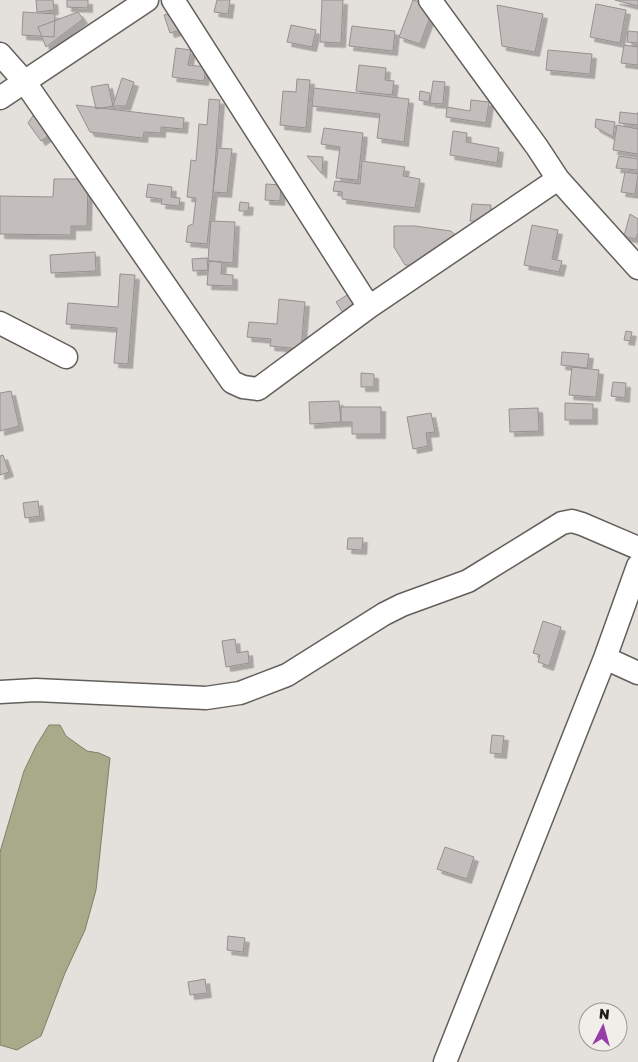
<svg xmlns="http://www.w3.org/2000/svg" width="638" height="1062" viewBox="0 0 638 1062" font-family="'Golos Text',sans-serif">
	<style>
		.water { fill: #a8ab89; stroke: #7e8068 }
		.building { fill: #c3bebb; stroke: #96918f; filter: url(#shadow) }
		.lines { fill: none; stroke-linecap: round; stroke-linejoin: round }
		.street-casing { stroke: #63605c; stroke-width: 25 }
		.street { stroke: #fff; stroke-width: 22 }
	</style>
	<defs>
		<filter id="shadow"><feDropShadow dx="4.5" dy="4.5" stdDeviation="0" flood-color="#0004"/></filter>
	</defs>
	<rect width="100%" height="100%" fill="#e4e0dc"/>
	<path class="water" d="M49,725H60L66,736L87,751L99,753L110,758L96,890L85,930L65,973L41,1036L17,1050L0,1045V852L24,771L36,746Z"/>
	<path class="building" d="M36,0H53L54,10L37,12Z
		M67,0H88V8L67,7Z
		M217,0H230L228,14L214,12Z
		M322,0H343L341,43L320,42Z
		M413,0L434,6L420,44L399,37Z
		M615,0H638V6Z
		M596,4L626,10L620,43L590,37Z
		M497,5L543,14L535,52L502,46Z
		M178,11L184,29L170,33L164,15Z
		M23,12L55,14L54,37L22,35Z
		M78,12L83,19L46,47L38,27Z
		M291,25L316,30L312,47L287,42Z
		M352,26L395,31L393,51L349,46Z
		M628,31L638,32V43L627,42Z
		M624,45L638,47V65L621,63Z
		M176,48L191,50L188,65L206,67L204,81L172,77Z
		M548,50L592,54L590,74L546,70Z
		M359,65L386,68L385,80L394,81L392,95L356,91Z
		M122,78L134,82L126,106H113Z
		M297,79L310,80L306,128L280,125L283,91L296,92Z
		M433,81L445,82L443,104L430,103Z
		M108,84L113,106L96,109L91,87Z
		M314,88L409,99L404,142L377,138L380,114L312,106Z
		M420,91L430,93L429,102L419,100Z
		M209,99L220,100L213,192L207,244L186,242L188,226L193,224L196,198L187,197L191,160L196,161L199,124L207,125Z
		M471,100L489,102L486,123L446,117L447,107L470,111Z
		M76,105L184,118L183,129L161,127V133L144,132L143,138L90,132Z
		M620,112L638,114V112V125L619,123Z
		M35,113L51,134L41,141L28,123Z
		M596,119L615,122L613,137L595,127Z
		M617,125L638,129V154L613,150Z
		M324,128L363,133L358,180L336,178L340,147L321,144Z
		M453,131L467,133L466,142L499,148L497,163L450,155Z
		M218,148L232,149L227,193L213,192Z
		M307,156L323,157L322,174Z
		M619,156L638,159V170L616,168Z
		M362,161L405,167L403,176L420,179L415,208L342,199V192L333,191L335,181L360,184Z
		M625,172L638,174L635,194L621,192Z
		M54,179H88L87,226H71V235L0,234V196L53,197Z
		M148,184L172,187L171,197L180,198L179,206L161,204L162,199L146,197Z
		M266,184L281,185L280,201L265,200Z
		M240,202L249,203L248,211H239Z
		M472,204L491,205L490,222L470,221Z
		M630,214L638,219V233L635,239L624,236Z
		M211,221L235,222L233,263L209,261L208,260Z
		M532,225L558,230L552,259L562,261L559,272L524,265Z
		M394,226H415L451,231L461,240L422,266L405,265L394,247Z
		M95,252L96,271L51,273L50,255Z
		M207,258L208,270L193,271L192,259Z
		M209,261L222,262L221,274L233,275V286L207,285Z
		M120,274L135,275L128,364L114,363L117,328L66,324L68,303L118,307Z
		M355,290L365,307L347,319L336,302Z
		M279,299L305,302L301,349L270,346L271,339L247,337L249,322L277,324Z
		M626,331L632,332L630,341L624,340Z
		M562,352L589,354L587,368L561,365Z
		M572,367L599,370L596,397L569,395Z
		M361,373L374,374V387H361Z
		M613,382L626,383L625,398L611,396Z
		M11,391L19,426L0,431V393Z
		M339,401L341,422L310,424L309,402Z
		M565,403L593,404V420H565Z
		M341,407H381V434H352V422H341Z
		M538,408L539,431L510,432L509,409Z
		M431,413L435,432L426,433L428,446L413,449L407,417Z
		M3,455L9,472L0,475V456Z
		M38,501L40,516L25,518L23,503Z
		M348,538H363L362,550L347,549Z
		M543,621L561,627L549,666L538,662L540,655L533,653Z
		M235,639L237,653L248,651L249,663L226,667L222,641Z
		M492,735L504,736L502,754L490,753Z
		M445,847L474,857L467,879L437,869Z
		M228,936L245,938L243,952L227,950Z
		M205,979L207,993L190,995L188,982Z"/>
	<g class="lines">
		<defs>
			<path id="street" d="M173,0L369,307
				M430,0L537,147L558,179L638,268
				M0,54L24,81L232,382L243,387L258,389L369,307L558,179
				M0,98L147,0
				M0,323L66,357
				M638,566L605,658L638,673
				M0,692L36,690L206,698L240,693L287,675L384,614L402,605L468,581L562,523L572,521L582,524L638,548
				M445,1062L605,658"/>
		</defs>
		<use href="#street" class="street-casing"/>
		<use href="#street" class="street"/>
	</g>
	<g transform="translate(603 1027) rotate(6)"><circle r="24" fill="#f1ede9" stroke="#9c9996"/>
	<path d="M0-4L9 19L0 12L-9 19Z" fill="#963da9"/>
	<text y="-8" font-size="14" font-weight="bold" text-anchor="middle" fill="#1d1b1a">N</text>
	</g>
</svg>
